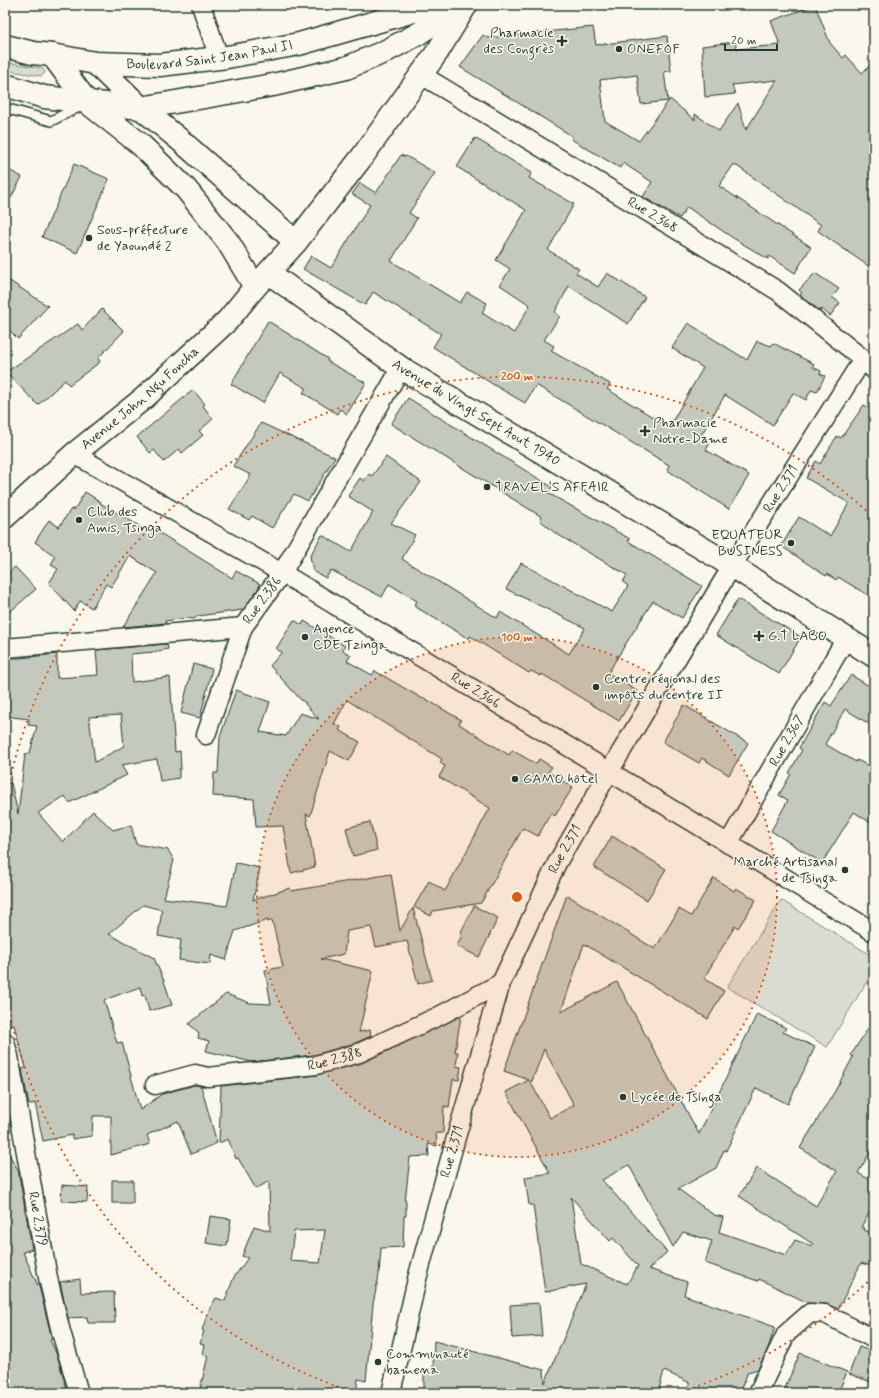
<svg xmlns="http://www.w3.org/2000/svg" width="879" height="1398" viewBox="0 0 879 1398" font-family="Mynerve,sans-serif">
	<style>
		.green { fill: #dbdcd1; stroke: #7d8c82 }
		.building { fill: #c4c9be; stroke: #1f3d34; fill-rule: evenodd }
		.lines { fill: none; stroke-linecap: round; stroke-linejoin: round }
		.lane-casing { stroke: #1f3d34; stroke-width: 12 }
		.street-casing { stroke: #1f3d34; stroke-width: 21 }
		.secondary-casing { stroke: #1f3d34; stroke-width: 25 }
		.lane { stroke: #fbf7ec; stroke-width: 9 }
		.street { stroke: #fbf7ec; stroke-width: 18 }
		.secondary { stroke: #fbf7ec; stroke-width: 22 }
		.ring { fill: none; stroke: #e8590c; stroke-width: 2; stroke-dasharray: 2 4 }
		.poi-dot { fill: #1f3d34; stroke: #fbf7ec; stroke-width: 1.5 }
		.labels { text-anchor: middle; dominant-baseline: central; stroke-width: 3; stroke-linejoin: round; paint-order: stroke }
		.poi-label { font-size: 14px; fill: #1f3d34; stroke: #fbf7ec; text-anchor: start }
		.street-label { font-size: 14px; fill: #1f3d34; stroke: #fbf7ec }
		.centre { fill: #e8590c; stroke: #fbf7ec; stroke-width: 2 }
		.ring-label { font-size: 12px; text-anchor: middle; font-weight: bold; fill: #e8590c; stroke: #fbf7ec; stroke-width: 3; stroke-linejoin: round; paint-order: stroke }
	</style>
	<rect width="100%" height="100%" fill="#fbf7ec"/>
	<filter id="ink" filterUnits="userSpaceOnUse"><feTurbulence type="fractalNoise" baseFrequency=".025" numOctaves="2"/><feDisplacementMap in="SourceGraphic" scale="8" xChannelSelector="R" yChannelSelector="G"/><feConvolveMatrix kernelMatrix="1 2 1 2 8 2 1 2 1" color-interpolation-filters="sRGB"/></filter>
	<g filter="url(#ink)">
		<path class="green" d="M5,62L41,68L44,70L45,73L41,76L5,70Z
			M781,900L874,957V970L827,1047L727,987Z"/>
		<path class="building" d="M815,5L830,43L843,58L846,55L862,73L874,61V270L818,231L821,225L734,164L719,186L811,247L795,273L769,256L768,259L733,238L687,207L680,218L643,197L652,182L623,163L620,168L571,139L572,136L460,67L483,35L488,38L593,27L596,45L667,36L671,71L664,72L668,101L641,104L637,75L600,80L605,121L639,141L670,99L695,120V114L719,131L738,103L746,130L777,80L732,85L735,94L705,97L702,46L735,42L737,49L780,45L771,21Z
			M475,138L532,173L529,178L574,204L548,250L579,269L576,273L598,287L607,273L645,297L628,324L569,286L555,312L560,316L544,340L554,346L551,351L610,384L607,389L669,427L703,368L672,348L688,323L747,360L757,341L771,346L773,343L814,364L813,367L821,371L820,374L825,376L817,392L811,390L806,400L793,393L773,425L725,395L700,437L710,443L706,450L749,475L729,509L667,470L669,465L536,385L525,403L499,388L433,347L441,334L373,292L365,305L303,269L311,256L331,268L370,205L352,194L360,183L376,193L401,155L405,157L406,156L435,173L409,213L417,218L391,261L460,303L467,292L487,303L482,313L514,333L530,305L500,285L510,269L496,260L526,210L457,167Z
			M74,164L109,179L77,253L42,237Z
			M5,168L22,177L5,209Z
			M815,273L839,289L832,297L840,303L830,316L822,309L820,311L800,295L802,293L799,290Z
			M5,278L48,306L18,339L5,326Z
			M102,309L124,331L98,358L100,362L69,385L65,380L38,405L6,372L78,324L82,330Z
			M268,321L328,359L327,361L366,383L347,414L340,409L337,414L325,406L303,393L306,388L280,373L263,403L231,384Z
			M193,390L205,404L203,406L213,419L199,431L203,435L182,453L179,449L164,462L154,450L150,453L137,437Z
			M408,398L552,487L548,493L630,539L628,541L702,586L682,618L653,601L625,645L608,673L637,691L619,721L542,674L541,676L531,671L529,673L470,636L469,639L446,625L414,606L417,601L389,584L382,597L331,570L326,578L313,571L310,556L322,535L351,552L373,512L348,496L360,478L364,481L369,474L372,476L386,457L421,482L391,523L415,535L402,559L497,618L500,612L569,654L585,628L506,589L521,563L612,612L628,586L623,582L627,575L555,533L540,520L542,517L391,424Z
			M864,405L874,411V599L838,577L836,580L827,574L826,576L781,546L799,517L830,536L849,503L806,478L816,461L820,464L837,436L841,438Z
			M261,423L335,457L308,501L294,494L272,528L252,516L249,520L229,509L251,475L233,466Z
			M85,492L101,502L100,503L153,534L155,530L232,578L236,571L260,584L258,589L243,610L198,616L194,619L187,618L165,621L166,623L123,627L157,573L130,556L111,587L106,584L92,608L80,601L74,611L49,583L58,569L51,565L55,556L35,542L49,520L59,527L71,509L74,510Z
			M15,567L36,589L5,616V576Z
			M738,599L801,637L779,674L716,635Z
			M294,620L302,625L304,621L345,646L342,650L351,655L347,661L372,675L375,671L423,699L424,698L461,720L459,724L509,755L512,750L536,764L539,759L552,767L548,772L573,787L555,816L551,813L538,836L523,828L481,903L433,911L431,916L414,907L429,881L445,891L490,808L439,777L445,766L440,763L442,759L347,700L334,724L341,727L339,730L360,742L349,761L330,751L310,816L306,814L315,867L291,873L283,826L256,827L254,799L213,796L214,773H218L220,737L236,690L270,702L260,732L286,736L300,713L319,719L305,704L306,703L301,700L270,666L282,652L276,649Z
			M167,644L168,649L154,652L131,654L132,682L170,677L175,752L180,751L181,769H179V778L160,781L157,759L121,765L127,775L69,803L65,796L38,813L63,842L93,811L113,830L131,825L136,844L168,850L174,860L164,898L227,906L236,863L260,868L253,900L290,888L291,891L391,874L400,931L413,908L432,980L418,984L407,941L376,947L371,927L347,931L344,954L321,959L373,971L359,1032L370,1030L371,1036L355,1043L314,1055L252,1062L206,1051L209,1041L198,1038L199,1033L189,1024L226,994L250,1003L271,1004L265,970L283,967L272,920L268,922V920L235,931L226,960L211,955L210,964L179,960L181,940L158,936L162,910L143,905L109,934L154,958L164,981L172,1005L149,1011L145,995L142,996L140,987L104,1000L117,1043L122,1042L140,1110L162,1094L195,1085L201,1086L217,1143L191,1154L178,1121L147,1135L150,1144L111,1155V1116H93L92,1136L72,1139V1135L43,1141L35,1103L29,1105L22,1069L26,1068L14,1025L7,1027L5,1019V783H11L18,814L25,754L30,753L37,726L28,725L29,719L5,716V703L7,702L10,675H5V658H20L57,654V678L98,675L96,650ZM121,715L124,746L95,762L89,717Z
			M193,664L212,669L200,718L181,713Z
			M851,675L874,689V727L845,709L825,744L856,762L857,760L874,769V825L854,812L822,863L771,831L788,800L779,795L791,774L789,773L802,750L799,748L825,702L831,706Z
			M684,705L748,743L729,775L702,758L699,763L663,742Z
			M370,822L377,850L353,856L346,828Z
			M612,836L666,869L647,900L594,867Z
			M714,878L734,891L736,888L756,900L738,928L735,926L704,978L724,991L708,1019L584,944L561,1012L617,982L699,1134L757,1014L786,1028L783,1032L815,1047L788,1104L756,1088L726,1151L724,1150L716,1168L678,1189L714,1215L723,1217L719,1232L786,1255L795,1240L812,1246L813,1244L739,1196L757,1168L816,1206L837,1171L800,1148L835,1091L853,1057L851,1055L874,1019V1146L858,1173L874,1182V1205L861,1227L865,1228L864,1230L874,1234V1267L861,1263L838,1309L826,1304L808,1303L759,1279L758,1281L705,1263L712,1241L683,1232L673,1247L629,1165L602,1180L667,1252L649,1269L687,1282L684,1295L775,1327L768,1348L758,1369L748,1372L739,1393H685L690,1383L664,1371L658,1393H424V1370L433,1369L434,1341L544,1370L545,1383L586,1284L545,1292L533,1205H529L525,1177L550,1173L506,1092L529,1080L504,1071L567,895L655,949L679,909L691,916ZM544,1049L574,1105L550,1118L530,1081H532ZM571,1197L610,1241L613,1238L638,1266L627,1284L581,1264Z
			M474,906L498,918L479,957L457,946L462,935L460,934Z
			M461,1016L455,1052H458L456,1066L461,1067L459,1080L453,1079L449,1107L444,1106L443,1133H436L437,1146L428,1144L429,1156L410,1157L405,1202H406V1216H404L403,1247L381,1248L379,1275L373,1304L366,1381L358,1379L356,1393H199L208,1356L202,1354L204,1345L200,1344L204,1331L202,1330L210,1308L216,1298L225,1301L234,1277L248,1258L242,1256L254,1226L270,1231L269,1181L256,1189L238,1158L236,1159L228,1139L219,1143L221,1086L317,1075L362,1063ZM325,1230L320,1263L290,1261L294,1231Z
			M5,1147L18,1170L25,1208H24L26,1214L32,1249L23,1252L38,1286H39L52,1339L50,1340L57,1355L68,1393H5Z
			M112,1180H133V1203H112Z
			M62,1185L88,1187L87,1202L61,1201Z
			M210,1216L231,1219L227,1246L206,1243Z
			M80,1279L81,1293L114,1292L115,1323H88L87,1317L68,1318L60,1282Z
			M539,1303L542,1336L512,1338L510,1305Z
			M859,1347L874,1352V1383L849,1374Z
			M800,1353L847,1372L838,1393H783Z"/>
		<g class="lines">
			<defs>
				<path id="lane" d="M5,108L51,121L81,106"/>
				<g id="street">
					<path d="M201,5L219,58"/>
					<path id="s1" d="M420,74L778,291L863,359L874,370"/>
					<path id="s2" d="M74,454L282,573L874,932"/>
					<path d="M5,648L243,627"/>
					<path id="s3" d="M206,735L243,627L282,573L401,368"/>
					<path id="s4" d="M728,844L846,638"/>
					<path id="s5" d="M5,1042L9,1056L48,1278L61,1332L79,1393"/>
					<path id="s6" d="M155,1085L195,1074L208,1077L316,1065L359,1053L441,1015L501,983"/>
					<path id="s7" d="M391,1393L417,1279L455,1141L501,983L557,863L609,772L732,566L863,359"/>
					<path d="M758,1393L786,1334L810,1313L825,1314L874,1339"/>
				</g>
				<g id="secondary">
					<path id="s8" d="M5,46L33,53L52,55L95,63L160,65L227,57L299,44L435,5"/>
					<path d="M52,55L88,103L140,144L186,189L228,242L255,287"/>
					<path d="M95,63L141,108L180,140L296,242"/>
					<path d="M5,85L44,97L141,108L273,85L346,68L384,52L418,34L461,5"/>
					<path id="s9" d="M269,273L401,368L732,566L874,656"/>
					<path id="s10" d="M5,517L74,454L144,398L228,320L255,287L296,242L362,157L438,51L466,5"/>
				</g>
			</defs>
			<use href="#lane" class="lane-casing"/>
			<use href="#street" class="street-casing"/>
			<use href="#secondary" class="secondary-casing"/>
			<use href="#lane" class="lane"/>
			<use href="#street" class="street"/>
			<use href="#secondary" class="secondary"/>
		</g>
	</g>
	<circle cx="517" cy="897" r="260" fill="#e8590c" fill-opacity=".12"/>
	<g class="ring">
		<circle cx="517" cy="897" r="260"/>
		<path d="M872 1278A521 521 0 0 1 678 1393M356 1393A521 521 0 0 1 6 996M6 798A521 521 0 0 1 872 516"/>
	</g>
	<g class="poi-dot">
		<path d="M560 35h4v4h4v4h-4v4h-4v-4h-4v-4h4z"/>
		<circle cx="619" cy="49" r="4"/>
		<circle cx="89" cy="238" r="4"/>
		<path d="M643 425h4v4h4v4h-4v4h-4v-4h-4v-4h4z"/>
		<circle cx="487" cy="487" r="4"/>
		<circle cx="79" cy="520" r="4"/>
		<circle cx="791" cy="543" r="4"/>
		<path d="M757 630h4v4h4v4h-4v4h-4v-4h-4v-4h4z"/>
		<circle cx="305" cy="637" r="4"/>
		<circle cx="596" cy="687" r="4"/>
		<circle cx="515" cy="779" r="4"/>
		<circle cx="845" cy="870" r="4"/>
		<circle cx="623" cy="1097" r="4"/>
		<circle cx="378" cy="1362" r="4"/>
	</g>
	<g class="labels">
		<g class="poi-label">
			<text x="554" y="33" text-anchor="end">Pharmacie<tspan x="554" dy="16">des Congrès</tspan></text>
			<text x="627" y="49">ONEFOF</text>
			<text x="97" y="230">Sous-préfecture<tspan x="97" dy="16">de Yaoundé 2</tspan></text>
			<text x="653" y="423">Pharmacie<tspan x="653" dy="16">Notre-Dame</tspan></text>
			<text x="495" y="487">TRAVEL'S AFFAIR</text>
			<text x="87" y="512">Club des<tspan x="87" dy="16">Amis, Tsinga</tspan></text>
			<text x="783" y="535" text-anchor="end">EQUATEUR<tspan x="783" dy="16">BUSINESS</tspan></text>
			<text x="313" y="629">Agence<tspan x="313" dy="16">CDE Tzinga</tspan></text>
			<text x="768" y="636">G.T LABO</text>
			<text x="604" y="679">Centre régional des<tspan x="604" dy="16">impôts du centre II</tspan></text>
			<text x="523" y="779">GAMO hôtel</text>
			<text x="837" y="862" text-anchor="end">Marché Artisanal<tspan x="837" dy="16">de Tsinga</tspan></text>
			<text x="631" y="1097">Lycée de Tsinga</text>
			<text x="386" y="1354">Communauté<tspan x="386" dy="16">bamena</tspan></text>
		</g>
		<g class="street-label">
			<text stroke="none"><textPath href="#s8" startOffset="207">Boulevard Saint Jean Paul II</textPath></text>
			<text stroke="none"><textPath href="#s1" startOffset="272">Rue 2.368</textPath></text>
			<text stroke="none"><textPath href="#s10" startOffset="180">Avenue John Ngu Foncha</textPath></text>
			<text stroke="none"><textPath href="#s9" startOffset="250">Avenue du Vingt Sept Aout 1940</textPath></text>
			<text stroke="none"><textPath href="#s7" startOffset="993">Rue 2.371</textPath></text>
			<text stroke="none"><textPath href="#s3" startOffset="147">Rue 2.386</textPath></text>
			<text stroke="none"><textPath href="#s2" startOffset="466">Rue 2.366</textPath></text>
			<text stroke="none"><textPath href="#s4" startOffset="119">Rue 2.367</textPath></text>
			<text stroke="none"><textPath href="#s7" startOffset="573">Rue 2.371</textPath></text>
			<text stroke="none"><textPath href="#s6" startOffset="183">Rue 2.388</textPath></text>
			<text stroke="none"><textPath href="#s7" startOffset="249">Rue 2.371</textPath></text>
			<text stroke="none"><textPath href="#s5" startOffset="180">Rue 2.379</textPath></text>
		</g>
	</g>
	<circle cx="517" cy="897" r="6" class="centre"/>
	<g class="ring-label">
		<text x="517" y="380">200 m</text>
		<text x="517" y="641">100 m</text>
	</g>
	<rect width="879" height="1398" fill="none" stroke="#fbf7ec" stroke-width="20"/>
	<rect x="10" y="10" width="859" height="1378" fill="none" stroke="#1f3d34" stroke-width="1.5" filter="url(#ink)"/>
	<path d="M725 44v6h52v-6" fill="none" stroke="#1f3d34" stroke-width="2"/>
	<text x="731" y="44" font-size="12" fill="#1f3d34" stroke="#fbf7ec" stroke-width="3" paint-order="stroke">20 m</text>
</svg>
